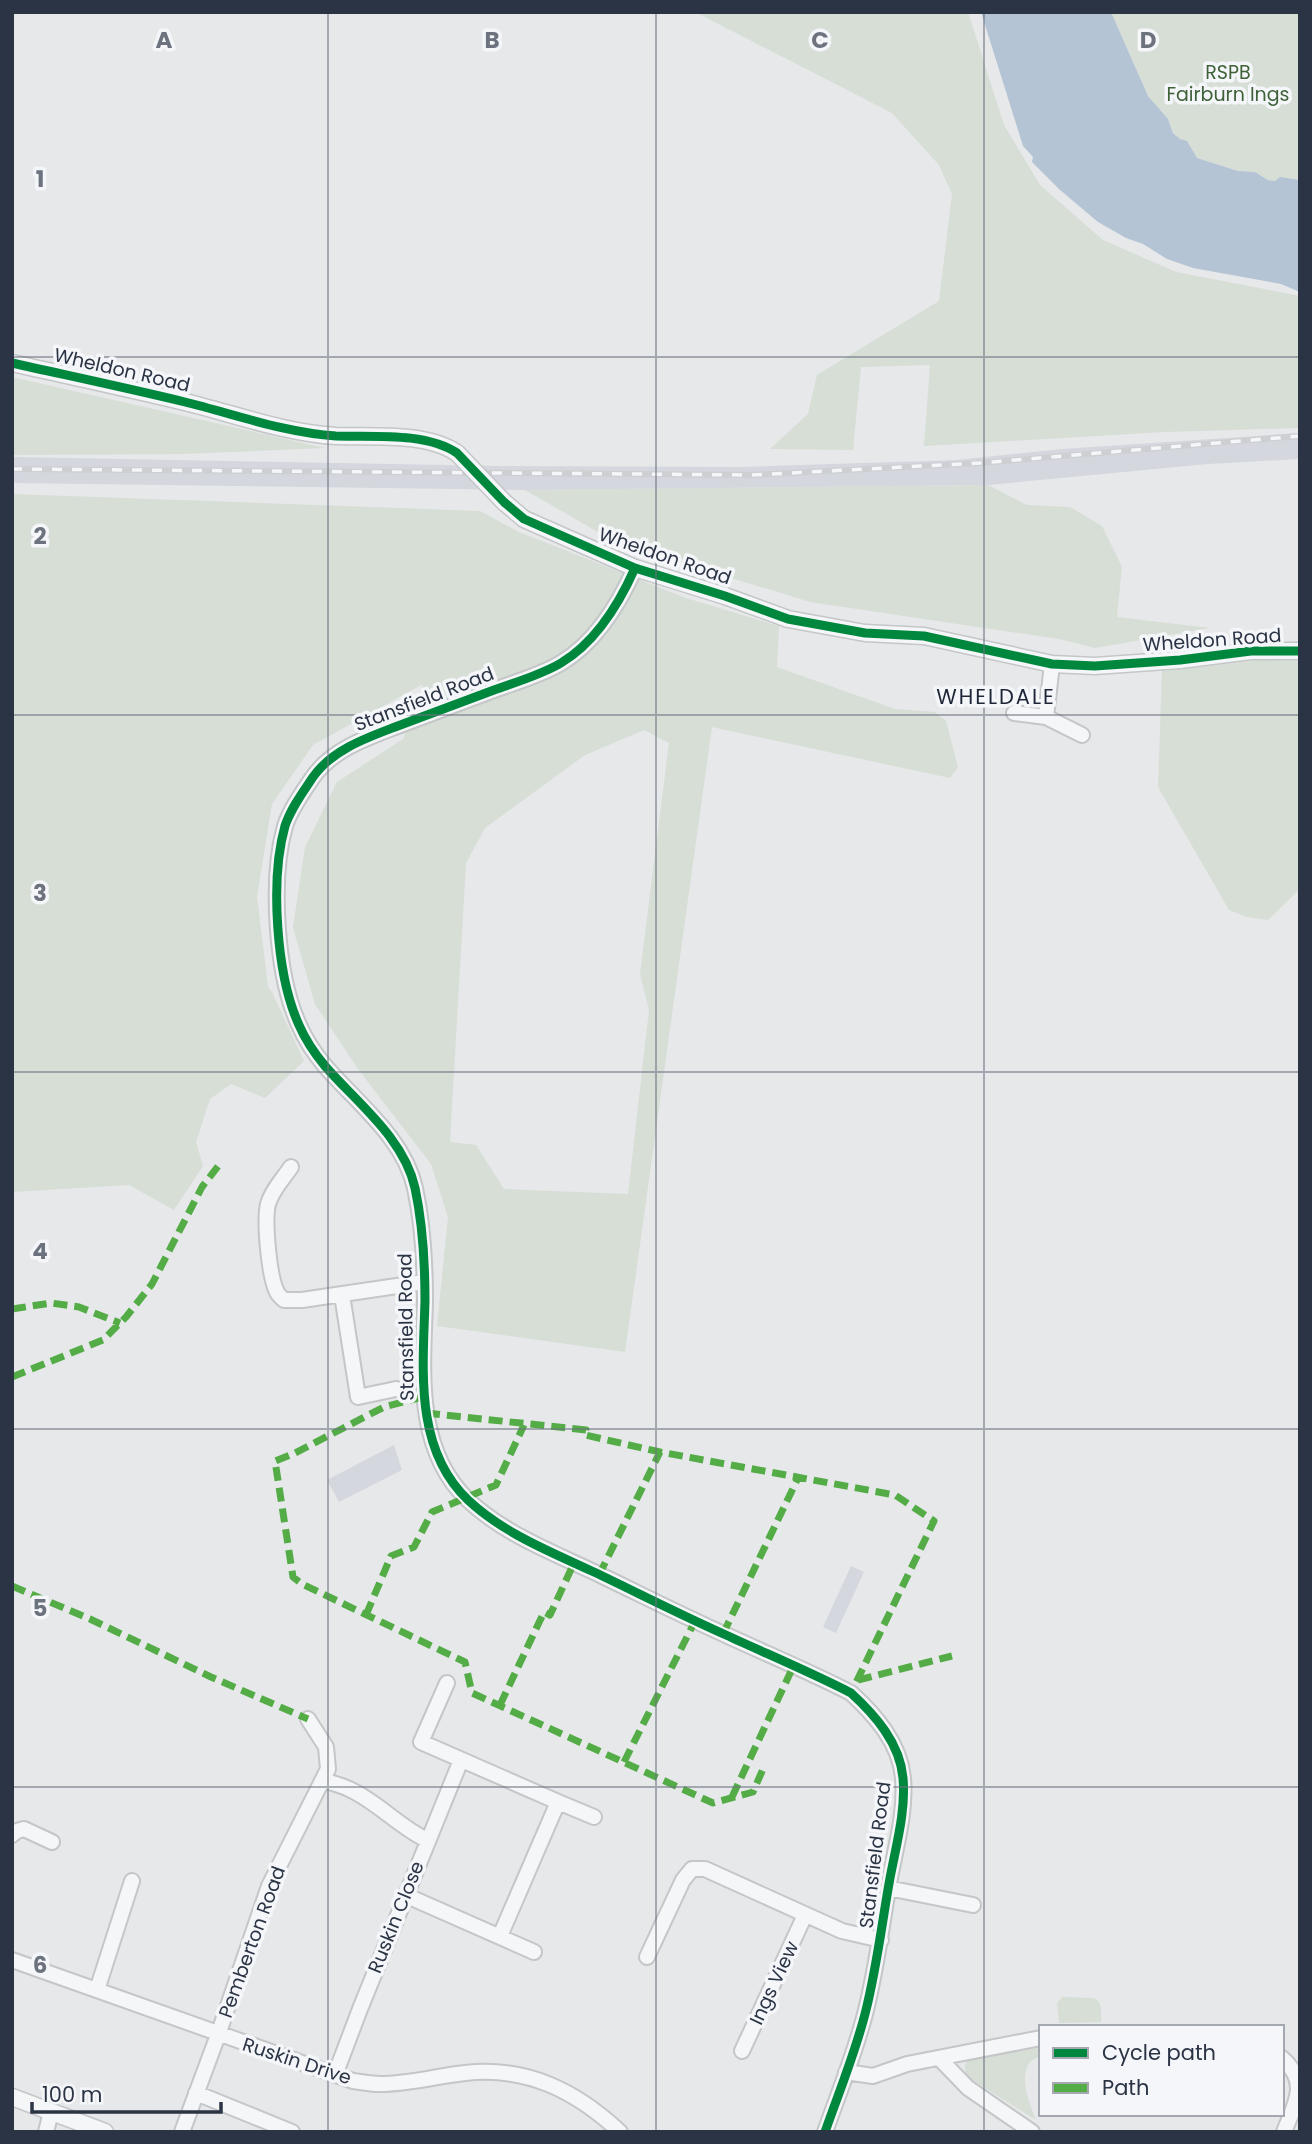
<svg xmlns="http://www.w3.org/2000/svg" width="1312" height="2144" viewBox="0 0 1312 2144" font-family="Poppins,sans-serif">
	<style>
		.built { fill: #d4d7dd }
		.green { fill: #d6ded6; fill-rule: evenodd }
		.water { fill: #b4c4d5 }
		.lines { fill: none; stroke-linecap: round; stroke-linejoin: round }
		.minor-casing { stroke: #c4c6c8; stroke-width: 18 }
		.tertiary-casing { stroke: #c4c6c8; stroke-width: 19 }
		.minor { stroke: #f5f6f7; stroke-width: 14 }
		.tertiary { stroke: #f5f6f7; stroke-width: 16 }
		.rail-casing { stroke: #cecfd2; stroke-width: 6 }
		.rail { stroke: #f4f6f9; stroke-width: 3.5; stroke-dasharray: 10; stroke-linecap: butt }
		.tertiary-bridge-casing { stroke: #c4c6c8; stroke-width: 19; stroke-linecap: butt }
		.tertiary-bridge { stroke: #f5f6f7; stroke-width: 16 }
		.quiet { stroke: #54ac47; stroke-width: 7; stroke-dasharray: 14 7; stroke-linecap: butt }
		.cycleway-casing { stroke: #f4f6f9; stroke-width: 13 }
		.cycleway { stroke: #00873e; stroke-width: 9 }
		.grid { fill: none; stroke: #6c737f; stroke-width: 2; stroke-opacity: 0.55 }
		.labels { text-anchor: middle; dominant-baseline: central; stroke-width: 7; stroke-linejoin: round; paint-order: stroke }
		.park-label { font-size: 19px; fill: #3f6138; stroke: #f4f6f9 }
		.street-label { font-size: 19px; fill: #2b3445; stroke: #f4f6f9 }
		.neighbourhood-label { font-size: 21px; letter-spacing: 2px; fill: #1d2536; stroke: #f4f6f9 }
		.grid-label { font-size: 23px; text-anchor: middle; font-weight: bold; fill: #6c737f; stroke: #f4f6f9; stroke-width: 7; stroke-linejoin: round; paint-order: stroke }
	</style>
	<rect width="100%" height="100%" fill="#e6e8ea"/>
	<path class="built" d="M1300,433V459L1208,464L988,485L525,490L12,483V457L500,466L742,467L956,460L1062,449Z
		M394,1445L402,1470L339,1502L327,1480Z
		M851,1566L864,1572L836,1633L823,1627Z"/>
	<path class="green" d="M695,12H968L1004,125L1040,185L1103,240L1176,272L1300,296V428L1165,432L924,446L930,365L861,367L853,450L770,449L808,414L817,375L939,301L952,194L939,165L892,113Z
		M1111,12H1300V180L1280,177L1275,181L1268,180L1255,172L1238,171L1197,158L1173,132L1168,119L1148,96Z
		M12,377L325,448L183,454L12,455Z
		M988,485L1027,505L1070,507L1102,526L1122,567L1117,617L1210,628L1095,648L1059,639L810,602L617,543L525,490Z
		M12,494L480,511L519,532L686,598L779,626L777,667L895,709L935,712L946,721L958,767L950,778L712,727L625,1352L437,1326L448,1217L431,1164L358,1069L315,1004L293,927L305,847L337,782L403,739L423,684L313,745L272,804L257,896L268,987L272,992L304,1061L265,1098L231,1084L210,1099L196,1142L203,1166L174,1210L129,1185L12,1192ZM644,730L669,743L640,974L649,1010L628,1194L504,1189L476,1145L450,1142L466,863L485,828L585,755Z
		M1261,660L1300,661V889L1268,920L1247,917L1229,910L1158,787L1162,671Z
		M1062,1997L1094,1998C1103,2002 1101,2013 1101,2022L1059,2023L1057,2003Z
		M1038,2048L1040,2056C1037,2058 1033,2059 1030,2062C1018,2078 1030,2105 1036,2120L966,2076L965,2066L967,2060Z"/>
	<path class="water" d="M981,12H1111L1148,96L1168,119L1173,133L1180,139L1187,141L1197,158L1238,171L1255,172L1268,180L1275,181L1280,177L1300,180V292L1281,284L1193,268L1167,259L1143,244L1126,238L1098,222L1059,189L1032,162L1033,157L1023,146Z"/>
	<g class="lines">
		<defs>
			<path id="minor" d="M635,568C619,604 596,642 561,663C541,675 516,682 494,690C461,702 428,715 395,727C366,738 332,750 313,777C303,792 291,808 285,826C270,879 276,975 299,1025C305,1039 315,1054 325,1066C357,1103 404,1138 415,1188C423,1225 425,1264 425,1301C423,1369 414,1449 468,1500C503,1533 551,1552 594,1572C638,1593 681,1615 726,1635C767,1654 810,1672 851,1693C875,1715 900,1743 903,1778C906,1811 896,1846 890,1878C882,1922 877,1966 866,2010C856,2051 839,2092 825,2132
				M1014,713L1046,717L1082,735
				M1046,717L1052,664
				M291,1167C283,1179 272,1190 268,1204C264,1221 269,1277 277,1292C278,1295 281,1297 284,1300H302L424,1282
				M342,1295L358,1397L396,1389
				M447,1683L421,1742L558,1802L500,1936
				M323,1780C331,1783 341,1785 349,1789C378,1802 399,1827 427,1840
				M558,1802L594,1817
				M12,1835L17,1831L24,1829L52,1842
				M888,1888L973,1905
				M405,1895L534,1952
				M647,1957L683,1880L692,1869H705L842,1931L881,1940
				M12,1960L353,2081C362,2082 371,2084 380,2084C409,2084 437,2076 465,2073C527,2066 576,2091 620,2132
				M97,1990L132,1881
				M742,2051L805,1915
				M939,2058L968,2088L1032,2132
				M1282,2058C1310,2083 1295,2103 1284,2132
				M846,2072L873,2076L907,2064L1041,2038
				M335,2075L360,2009L461,1760
				M196,2093L292,2132
				M46,2132L51,2112
				M182,2132L218,2035L269,1886L328,1769L326,1747L308,1719"/>
			<path id="tertiary" d="M12,363C70,376 127,388 185,402C234,414 285,433 336,436C372,437 426,432 457,453
				M504,502L524,519L635,568L725,596L788,619L865,633L924,636L1052,664L1095,666L1180,660L1251,651H1300
				M12,2097L105,2132"/>
		</defs>
		<use href="#minor" class="minor-casing"/>
		<use href="#tertiary" class="tertiary-casing"/>
		<use href="#minor" class="minor"/>
		<use href="#tertiary" class="tertiary"/>
		<defs>
			<path id="rail" d="M12,469L752,475L980,463L1300,436"/>
		</defs>
		<use href="#rail" class="rail-casing"/>
		<use href="#rail" class="rail"/>
		<defs>
			<path id="tertiary-bridge" d="M457,453L504,502"/>
		</defs>
		<use href="#tertiary-bridge" class="tertiary-bridge-casing"/>
		<use href="#tertiary-bridge" class="tertiary-bridge"/>
		<path class="quiet" d="M12,1309L51,1303L79,1307L120,1323
			M12,1377L103,1340L126,1317L152,1284L202,1187L219,1165
			M423,1397L384,1407L295,1453L275,1461L293,1577L302,1584L465,1662L472,1693L713,1803L753,1792L763,1769
			M426,1413L586,1430L585,1435L660,1452L895,1495L934,1521L851,1693
			M599,1575L660,1452
			M12,1586L90,1619L211,1677L308,1719
			M366,1615L391,1556L414,1547L432,1512L496,1485L524,1425
			M723,1634L798,1478
			M858,1680L952,1656
			M500,1705L544,1612L550,1615L574,1563
			M624,1762L695,1621
			M732,1797L793,1667"/>
		<defs>
			<path id="cycleway" d="M12,363C70,376 127,388 185,402C234,414 285,433 336,436C372,437 426,432 457,453L504,502L524,519L635,568L725,596L788,619L865,633L924,636L1052,664L1095,666L1180,660L1251,651H1300
				M635,568C619,604 596,642 561,663C541,675 516,682 494,690C461,702 428,715 395,727C366,738 332,750 313,777C303,792 291,808 285,826C270,879 276,975 299,1025C305,1039 315,1054 325,1066C357,1103 404,1138 415,1188C423,1225 425,1264 425,1301C423,1369 414,1449 468,1500C503,1533 551,1552 594,1572C638,1593 681,1615 726,1635C767,1654 810,1672 851,1693C875,1715 900,1743 903,1778C906,1811 896,1846 890,1878C882,1922 877,1966 866,2010C856,2051 839,2092 825,2132"/>
		</defs>
		<use href="#cycleway" class="cycleway-casing"/>
		<use href="#cycleway" class="cycleway"/>
	</g>
	<path class="grid" d="M328,12V2132M656,12V2132M984,12V2132M12,357H1300M12,715H1300M12,1072H1300M12,1429H1300M12,1787H1300"/>
	<g class="labels">
		<g class="park-label">
			<text x="1228" y="72">RSPB<tspan x="1228" dy="22">Fairburn Ings</tspan></text>
		</g>
		<g class="street-label">
			<text transform="translate(122 370) rotate(13)">Wheldon Road</text>
			<text transform="translate(665 556) rotate(19)">Wheldon Road</text>
			<text transform="translate(1212 640) rotate(-4)">Wheldon Road</text>
			<text transform="translate(424 699) rotate(-21)">Stansfield Road</text>
			<text transform="translate(406 1327) rotate(-91)">Stansfield Road</text>
			<text transform="translate(875 1855) rotate(-83)">Stansfield Road</text>
			<text transform="translate(396 1917) rotate(-68)">Ruskin Close</text>
			<text transform="translate(252 1942) rotate(-70)">Pemberton Road</text>
			<text transform="translate(774 1983) rotate(-65)">Ings View</text>
			<text transform="translate(297 2061) rotate(18)">Ruskin Drive</text>
		</g>
		<g class="neighbourhood-label">
			<text x="996" y="696">WHELDALE</text>
		</g>
	</g>
	<g class="grid-label">
		<text x="164" y="48">A</text>
		<text x="492" y="48">B</text>
		<text x="820" y="48">C</text>
		<text x="1148" y="48">D</text>
		<text x="40" y="187">1</text>
		<text x="40" y="544">2</text>
		<text x="40" y="901">3</text>
		<text x="40" y="1259">4</text>
		<text x="40" y="1616">5</text>
		<text x="40" y="1973">6</text>
	</g>
	<rect width="1312" height="2144" fill="none" stroke="#2b3445" stroke-width="28"/>
	<rect x="1039" y="2025" width="245" height="91" fill="#f4f6f9" stroke="#a4a8b1" stroke-width="2"/>
	<rect x="1053" y="2048" width="35" height="10" fill="#00873e" stroke="#a4a8b1" stroke-width="2"/>
	<text x="1102" y="2060" font-size="21" fill="#2b3445">Cycle path</text>
	<rect x="1053" y="2083" width="35" height="10" fill="#54ac47" stroke="#a4a8b1" stroke-width="2"/>
	<text x="1102" y="2095" font-size="21" fill="#2b3445">Path</text>
	<path d="M32 2102v10h189v-10" fill="none" stroke="#2b3445" stroke-width="3.5"/>
	<text x="42" y="2102" font-size="21" fill="#2b3445" stroke="#f4f6f9" stroke-width="5" paint-order="stroke">100 m</text>
</svg>
